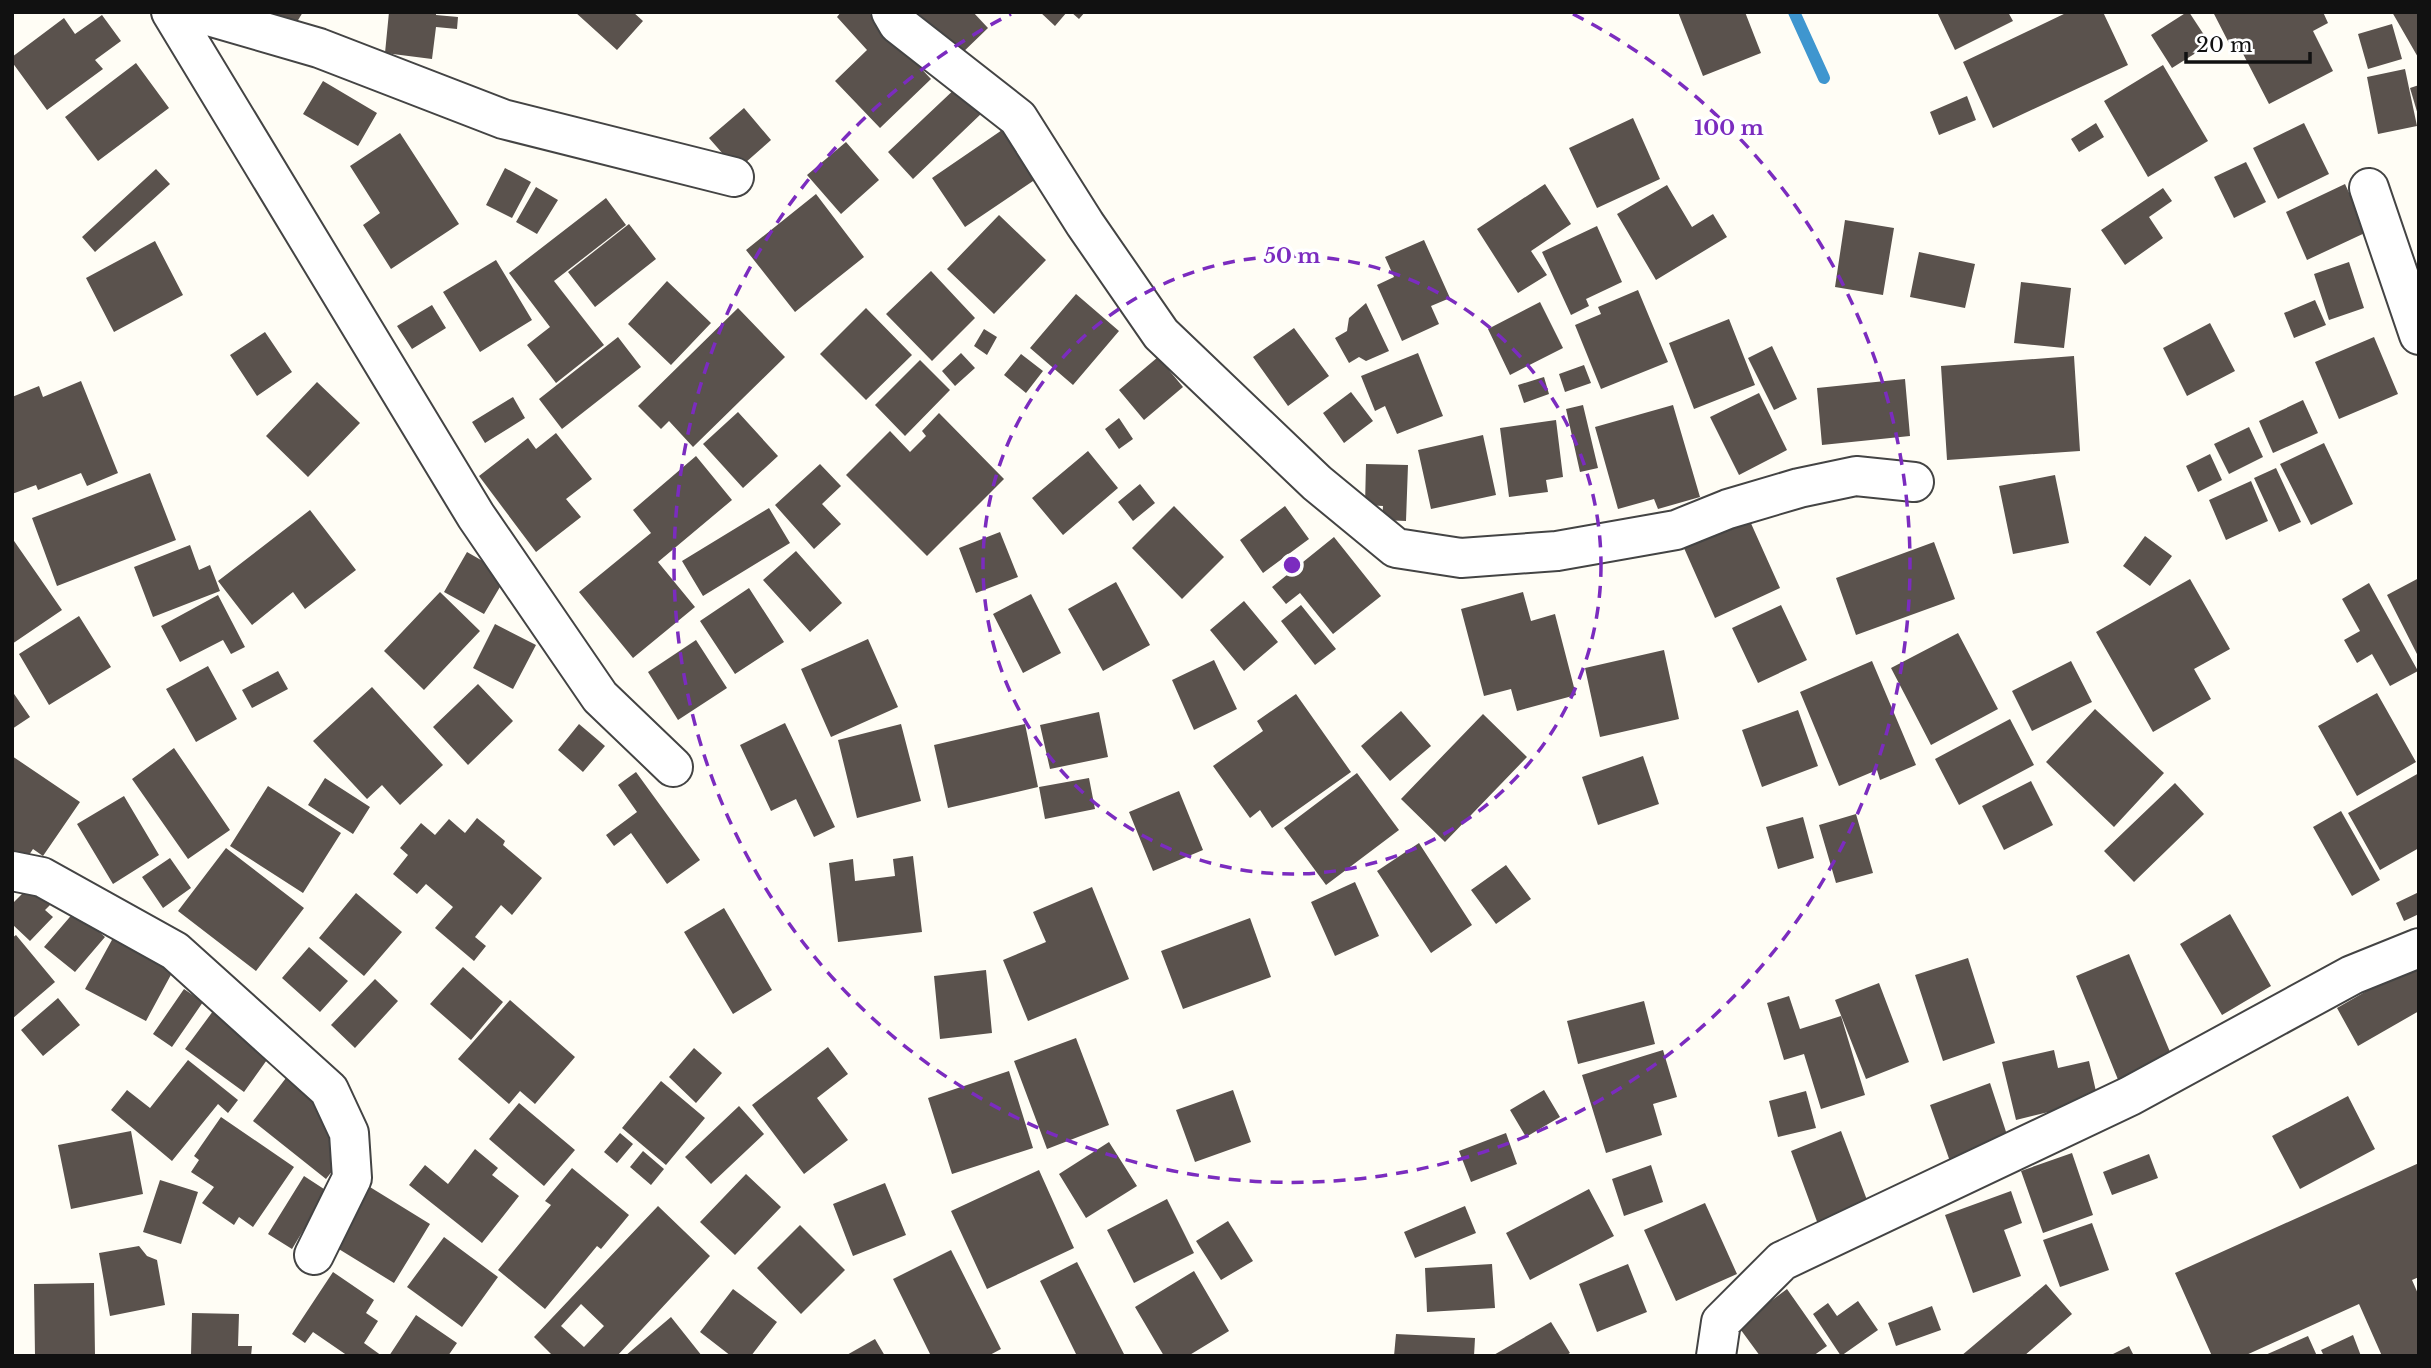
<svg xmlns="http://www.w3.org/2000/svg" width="2431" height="1368" viewBox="0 0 2431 1368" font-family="'Libre Baskerville',serif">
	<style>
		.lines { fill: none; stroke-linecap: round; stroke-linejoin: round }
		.stream { stroke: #3f96cf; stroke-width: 12 }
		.building { fill: #5a524d; fill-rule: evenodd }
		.minor-casing { stroke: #444; stroke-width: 42 }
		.minor { stroke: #fff; stroke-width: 38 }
		.ring { fill: none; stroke: #7b2cbf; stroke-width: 3.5; stroke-dasharray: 12 9 }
		.centre { fill: #7b2cbf; stroke: #fff; stroke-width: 3.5 }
		.ring-label { font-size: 21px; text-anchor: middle; font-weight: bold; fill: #7b2cbf; stroke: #fff; stroke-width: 7; stroke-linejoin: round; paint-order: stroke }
	</style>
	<rect width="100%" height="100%" fill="#fffdf5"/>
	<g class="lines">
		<path class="stream" d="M1794,12L1824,78"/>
	</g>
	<path class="building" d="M262,12H303L292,30Z
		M389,12H436V15L458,17L457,29L436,27L432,59L385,53Z
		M575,12H633L643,21L617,50Z
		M841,12H868L931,79L880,128L835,81L867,50L837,17Z
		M917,12H973L988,28L959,56Z
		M1040,12H1067L1055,26Z
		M1071,12H1085L1079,19Z
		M1678,12H1745L1761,53L1703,76Z
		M1937,12H2008L2013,21L1955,50Z
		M2068,12H2103L2128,65L1993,128L1963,62Z
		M2187,12H2189L2210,44L2172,68L2151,35Z
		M2213,12H2323L2328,23L2313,31L2333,71L2269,104L2240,48L2233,51Z
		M2392,12H2419V59Z
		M102,15L121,41L95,60L103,69L47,110L12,62V57L64,18L75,34Z
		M2392,24L2402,59L2368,69L2358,34Z
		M136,63L169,108L98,161L65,117Z
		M2163,65L2208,141L2148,177L2104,101Z
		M2405,69L2417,126L2378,134L2367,77Z
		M323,81L377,113L358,146L303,114Z
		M959,85L983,112L913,179L888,152Z
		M2419,85V115H2418L2410,88Z
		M1967,96L1976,120L1939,135L1930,112Z
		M744,108L771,140L737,170L709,138Z
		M1633,118L1660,179L1597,208L1569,148Z
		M2096,123L2104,137L2079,152L2071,139Z
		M2304,123L2329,174L2278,199L2253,148Z
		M1005,128L1039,177L965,227L932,178Z
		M400,133L459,224L391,269L363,225L380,213L350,166Z
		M846,142L879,180L841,214L807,175Z
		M2246,162L2266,202L2234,218L2214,177Z
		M505,168L531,182L512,218L486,205Z
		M156,169L170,184L95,252L82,237Z
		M1545,184L1571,224L1531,251L1547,275L1518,293L1477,229Z
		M2345,184L2367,232L2307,260L2286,212Z
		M1667,185L1692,227L1713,214L1727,237L1656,280L1617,214Z
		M536,187L558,200L537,234L516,222Z
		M2163,188L2172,201L2149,217L2163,238L2125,265L2101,230Z
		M816,194L864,257L795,312L746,250Z
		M606,198L626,225L554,281L604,345L556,383L527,345L550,327L509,273Z
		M999,215L1046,260L994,314L947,269Z
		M1845,220L1894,228L1883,295L1835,287Z
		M629,224L656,259L595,307L568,272Z
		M1597,226L1622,282L1586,299L1589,306L1571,315L1542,252Z
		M1424,240L1450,298L1431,306L1439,324L1402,341L1377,285L1394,277L1385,257Z
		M155,241L183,295L114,332L86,278Z
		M1919,252L1975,264L1965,308L1910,297Z
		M496,260L532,320L480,352L443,292Z
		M2349,262L2364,308L2329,320L2314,274Z
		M931,271L975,318L932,361L886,314Z
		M667,281L711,323L671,365L628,324Z
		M2021,282L2071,288L2064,348L2014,343Z
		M1638,290L1668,362L1601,389L1575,325L1601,314L1598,307Z
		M1076,294L1119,331L1073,385L1030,348Z
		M2315,300L2326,325L2294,338L2284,313Z
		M1540,302L1563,348L1510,375L1488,329Z
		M1366,303L1389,351L1366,361L1359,357L1349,363L1335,338L1347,331L1349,318Z
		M432,305L446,328L412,349L397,326Z
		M738,308L785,357L693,447L669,421L661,429L638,406Z
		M866,308L912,355L866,400L820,354Z
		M1729,319L1755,385L1694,409L1669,343Z
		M2210,323L2235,371L2187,396L2163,348Z
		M1294,328L1329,376L1288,406L1253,357Z
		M984,329L997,337L987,355L974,346Z
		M265,332L292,372L257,396L230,355Z
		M618,337L641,367L562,429L539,399Z
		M2374,337L2398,394L2339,419L2315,362Z
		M1772,346L1797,399L1774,410L1748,358Z
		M961,353L975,368L955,386L942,371Z
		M1418,353L1443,416L1397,434L1385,406L1375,411L1361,376Z
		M1021,354L1043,371L1026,393L1004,375Z
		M2074,356L2080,451L1947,460L1941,366Z
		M1158,357L1183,387L1144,420L1119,390Z
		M920,360L950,390L905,436L875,405Z
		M1584,365L1591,383L1565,392L1559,374Z
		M1544,377L1549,394L1524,403L1518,385Z
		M1905,379L1910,436L1822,445L1817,388Z
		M81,381L118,473L87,486L81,473L38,490L36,485L12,494V397L39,386L43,397Z
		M317,382L360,423L308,477L266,436Z
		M1351,392L1373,421L1344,443L1323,413Z
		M1759,393L1787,450L1739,475L1710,417Z
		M513,397L525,418L485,443L472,422Z
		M2303,400L2318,433L2273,453L2259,421Z
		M1583,405L1598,468L1580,472L1566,409Z
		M1673,405L1700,497L1658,509L1654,499L1618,509L1595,427Z
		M738,412L778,456L743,488L703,444Z
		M939,413L1004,479L927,556L846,475L890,431L910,452L926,436L922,431Z
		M1119,418L1133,439L1119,449L1105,429Z
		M1556,420L1563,477L1546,480L1548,492L1509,497L1500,428Z
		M2249,427L2263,457L2229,474L2214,444Z
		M556,433L592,479L566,499L581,517L536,552L479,476L528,438L536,449Z
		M1483,435L1496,495L1431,509L1418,450Z
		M2324,443L2353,504L2311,525L2280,464Z
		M1088,451L1118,488L1063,535L1032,498Z
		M2210,454L2222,480L2198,492L2186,466Z
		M696,456L732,500L658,562L695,607L633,658L579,592L651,533L633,510Z
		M820,464L841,486L822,504L841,524L814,549L775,505Z
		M1366,464L1408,465L1406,521L1382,520L1383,506L1365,505Z
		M2276,468L2301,522L2279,532L2254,478Z
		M150,473L176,540L57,586L32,518Z
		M2055,475L2069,543L2013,554L1999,486Z
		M2251,481L2268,521L2226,540L2209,500Z
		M1140,484L1155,503L1133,521L1118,502Z
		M1174,506L1224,557L1182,599L1132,548Z
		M1285,506L1309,539L1263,573L1240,540Z
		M769,508L790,543L703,596L682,561Z
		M310,510L356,570L305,609L293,592L252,625L218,581Z
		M1745,510L1780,588L1715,618L1680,539Z
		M1000,532L1018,577L976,593L959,548Z
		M2145,536L2172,556L2150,586L2123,566Z
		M1334,537L1381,596L1333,634L1300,593L1286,604L1272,587Z
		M12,538L62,610L12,644Z
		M1934,542L1955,599L1856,635L1836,578Z
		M190,545L199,570L210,565L220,591L153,617L134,567Z
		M796,551L842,603L810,632L763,580Z
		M467,552L507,575L484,614L444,592Z
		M2419,578V658L2387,595Z
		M2190,579L2230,649L2194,669L2211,699L2153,732L2096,632Z
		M1116,582L1150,645L1103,671L1068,609Z
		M2369,583L2418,671L2390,686L2372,654L2357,663L2344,640L2360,631L2342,599Z
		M749,588L784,642L735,674L700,621Z
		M440,592L480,631L424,690L384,651Z
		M1523,592L1531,621L1555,614L1576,695L1517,711L1511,689L1484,696L1461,609Z
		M1031,594L1061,653L1023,673L993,614Z
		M218,595L245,647L231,654L223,640L180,662L161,626Z
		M1244,601L1278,642L1244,671L1210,630Z
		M1301,605L1336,649L1315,665L1281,621Z
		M1781,605L1807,660L1758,683L1732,628Z
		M79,616L111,667L49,705L19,654Z
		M495,624L536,645L513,689L473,668Z
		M1958,633L1998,709L1931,745L1891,668Z
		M868,639L898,707L831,737L801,669Z
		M696,640L727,688L678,720L648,672Z
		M1664,650L1679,719L1600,737L1585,668Z
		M1214,660L1237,709L1194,730L1172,680Z
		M1872,661L1916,765L1880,780L1877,770L1839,786L1800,692Z
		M2071,661L2092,702L2032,731L2012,691Z
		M208,666L237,719L196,742L166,689Z
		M278,671L288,689L252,708L242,690Z
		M478,684L513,721L468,765L433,727Z
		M372,687L443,765L400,805L382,785L367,799L313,741Z
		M12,691L30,717L12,729Z
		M2377,693L2416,762L2357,796L2318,726Z
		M1296,694L1351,772L1272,828L1260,810L1250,818L1213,766L1263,731L1257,721Z
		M2095,709L2164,773L2114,827L2046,762Z
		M1798,710L1818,766L1762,787L1742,730Z
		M1401,711L1431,746L1390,781L1361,746Z
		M1099,712L1108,757L1050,769L1040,725Z
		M1483,714L1527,757L1445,842L1401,799Z
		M2010,719L2034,765L1959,805L1935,759Z
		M785,723L835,827L814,837L796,799L771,811L740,745Z
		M579,724L605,746L583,772L558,750Z
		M901,724L921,801L857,818L838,740Z
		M1025,724L1038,787L948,808L934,745Z
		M174,748L230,830L188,859L132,779Z
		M12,756L80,802L43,856L33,849L25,861L12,853Z
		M1643,756L1659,804L1598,825L1582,777Z
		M636,772L700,860L667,884L631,833L614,846L606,835L637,812L618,785Z
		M1357,773L1399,830L1326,885L1284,828Z
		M2419,773V848L2380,870L2348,813Z
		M325,778L370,807L353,834L308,805Z
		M1089,778L1095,809L1045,819L1039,787Z
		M2031,781L2053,825L2004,850L1982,806Z
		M2175,783L2204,814L2134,882L2104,851Z
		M268,786L341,833L303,893L230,846Z
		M1179,791L1203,850L1153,871L1129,812Z
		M124,796L159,855L113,884L77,824Z
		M2341,811L2380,880L2352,896L2313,827Z
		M1856,814L1873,873L1836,883L1819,825Z
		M1803,817L1814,858L1778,869L1766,827Z
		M477,818L505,841L503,845L542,878L512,915L501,905L475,937L486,946L474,961L435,928L453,907L426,884L417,894L393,874L408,855L400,848L421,823L435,835L449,819L465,833Z
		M1419,843L1472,925L1431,953L1377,871Z
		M226,848L304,908L256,971L178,911Z
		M913,856L922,932L838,942L829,863L853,859L855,881L895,876L893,859Z
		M170,858L191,888L163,908L142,877Z
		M1506,865L1531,899L1496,924L1471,890Z
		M1355,882L1379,936L1335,956L1311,902Z
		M30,886L50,905L45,910L53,917L30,941L12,924V904Z
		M1092,887L1129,979L1028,1021L1003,960L1046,942L1033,912Z
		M2419,892V914L2404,921L2396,903Z
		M356,893L402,932L364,976L319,938Z
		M724,908L772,990L733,1014L684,932Z
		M75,911L105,937L75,972L44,947Z
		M2230,914L2271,986L2222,1015L2180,944Z
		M1250,918L1271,977L1183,1009L1161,951Z
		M16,935L55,982L12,1019V938Z
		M113,938L173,971L146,1021L85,989Z
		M309,947L348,981L320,1012L282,978Z
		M2129,954L2173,1059L2119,1082L2076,976Z
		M1968,958L1995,1043L1943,1061L1915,975Z
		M2415,963L2419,969V1011L2358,1046L2337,1008Z
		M463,967L503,1002L471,1040L430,1004Z
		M986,970L992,1033L940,1039L934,976Z
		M375,979L398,1001L355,1048L331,1025Z
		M1879,983L1909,1062L1866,1079L1835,1000Z
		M184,989L203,1002L172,1047L153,1034Z
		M1789,996L1800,1029L1841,1016L1865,1095L1821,1109L1804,1054L1784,1060L1767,1003Z
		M58,998L80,1025L43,1056L21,1030Z
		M510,1000L575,1057L535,1104L520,1091L509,1104L458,1059Z
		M1644,1001L1655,1044L1578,1064L1567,1021Z
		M216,1007L274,1050L244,1092L185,1049Z
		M1076,1038L1109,1125L1047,1149L1014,1061Z
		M828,1047L848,1074L817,1098L848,1140L804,1174L752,1105Z
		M694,1048L722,1073L696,1103L669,1077Z
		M1663,1050L1677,1097L1653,1104L1662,1135L1606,1153L1582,1075Z
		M2054,1050L2058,1068L2089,1061L2098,1100L2016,1120L2002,1062Z
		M188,1060L238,1100L228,1113L218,1104L172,1161L111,1110L127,1090L150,1108Z
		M1009,1071L1033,1148L952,1174L928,1098Z
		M289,1074L319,1098L340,1161L326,1179L253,1121Z
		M661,1081L705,1118L666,1165L622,1128Z
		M1990,1083L2011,1147L1952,1167L1930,1105Z
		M1233,1090L1251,1142L1195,1162L1176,1110Z
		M1544,1090L1560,1117L1526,1137L1510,1110Z
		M1806,1091L1816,1128L1778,1137L1769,1101Z
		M2348,1096L2375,1149L2300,1189L2272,1136Z
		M519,1103L575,1150L544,1186L489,1139Z
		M739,1106L764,1134L711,1184L685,1157Z
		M221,1117L294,1167L253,1227L239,1217L234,1225L202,1203L214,1187L191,1172L199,1160L194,1156Z
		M131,1131L143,1194L71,1209L58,1145Z
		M1841,1131L1870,1208L1819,1227L1791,1151Z
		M620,1133L633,1144L617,1163L604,1152Z
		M1506,1133L1517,1164L1471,1182L1459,1151Z
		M1109,1142L1137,1186L1086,1218L1059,1174Z
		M475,1149L498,1168L492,1175L519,1196L482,1243L409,1185L425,1165L448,1184Z
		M643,1151L664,1169L651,1185L630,1167Z
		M2072,1153L2093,1215L2043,1233L2021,1171Z
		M2149,1154L2158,1178L2112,1195L2103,1172Z
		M2419,1163V1277L2412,1280L2419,1296V1356H2382L2359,1304L2244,1356H2212L2175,1273Z
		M1651,1165L1663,1202L1624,1216L1612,1179Z
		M572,1168L629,1215L601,1249L597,1246L545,1309L498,1270L551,1205L545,1201Z
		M1039,1170L1074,1248L987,1289L951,1211Z
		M746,1174L781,1207L735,1255L700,1222Z
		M304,1176L327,1191L292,1249L268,1234Z
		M160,1180L198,1192L181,1244L143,1232Z
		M885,1183L906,1235L853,1256L833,1204Z
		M365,1184L430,1224L394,1283L329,1243Z
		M1589,1189L1614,1236L1530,1280L1506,1233Z
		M2011,1191L2022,1223L2004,1230L2021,1276L1973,1293L1945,1215Z
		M1167,1199L1194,1253L1134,1283L1107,1230Z
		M1705,1203L1737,1274L1676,1301L1644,1230Z
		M658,1206L710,1256L617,1356H553L534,1337ZM581,1304L604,1326L584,1347L561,1326Z
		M1465,1206L1476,1233L1415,1258L1404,1232Z
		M1228,1221L1253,1261L1221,1280L1196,1241Z
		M2092,1223L2109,1270L2060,1287L2043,1240Z
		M800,1225L845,1270L801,1314L757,1268Z
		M444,1237L498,1277L462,1327L407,1287Z
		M139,1246L147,1256L157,1260L165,1305L110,1316L99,1253Z
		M951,1250L1001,1349L988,1356H931L893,1279Z
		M1077,1262L1125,1356H1077L1040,1281Z
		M1492,1264L1495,1308L1427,1312L1425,1268Z
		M1628,1264L1647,1312L1597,1332L1579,1284Z
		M1194,1271L1229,1331L1188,1356H1164L1135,1307Z
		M333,1272L374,1300L366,1313L378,1321L364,1343L382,1356H348L313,1332L305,1343L292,1334Z
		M94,1283L95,1356H35L34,1284Z
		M2046,1284L2072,1314L2024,1356H1961Z
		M733,1289L777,1322L751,1356H731L700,1332Z
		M1787,1289L1827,1346L1813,1356H1760L1738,1326Z
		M1858,1301L1878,1330L1841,1356L1813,1314L1828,1303L1837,1316Z
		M1932,1306L1941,1330L1896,1346L1888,1323Z
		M192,1313L239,1314L238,1346H252L251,1356L191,1355Z
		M416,1315L457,1343L448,1356H389Z
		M671,1317L702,1356H625Z
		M1551,1322L1570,1353L1565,1356H1492Z
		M1396,1334L1475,1338L1474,1356H1394Z
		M2353,1335L2361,1356H2324L2321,1350Z
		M2308,1336L2317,1356H2263Z
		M875,1339L885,1356H845Z
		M2129,1346L2134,1356H2109Z"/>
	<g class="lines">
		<defs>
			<path id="minor" d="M171,12L476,516L600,697L673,767
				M195,12L319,48L503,119L734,177
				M891,12L898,24L1018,118L1085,224L1161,334L1317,483L1396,548L1461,558L1557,551L1676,530L1728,509L1799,488L1856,476L1914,482
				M2369,188L2419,335
				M12,871L42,877L175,951L329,1090L349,1133L352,1178L314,1255
				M1716,1356L1721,1322L1782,1261L2130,1096L2352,975L2419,948"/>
		</defs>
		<use href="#minor" class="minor-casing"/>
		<use href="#minor" class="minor"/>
	</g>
	<g class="ring">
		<circle cx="1292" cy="565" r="309"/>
		<path d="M1573 14A618 618 0 1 1 1011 14"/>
	</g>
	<circle cx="1292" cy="565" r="10" class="centre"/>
	<g class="ring-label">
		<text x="1729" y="135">100 m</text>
		<text x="1292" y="263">50 m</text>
	</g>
	<rect width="2431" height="1368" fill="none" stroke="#111111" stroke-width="28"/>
	<path d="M2186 52v10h124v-10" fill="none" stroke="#111111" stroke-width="3.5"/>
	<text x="2196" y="52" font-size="21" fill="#111111" stroke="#ffffff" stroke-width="5" paint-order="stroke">20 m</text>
</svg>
